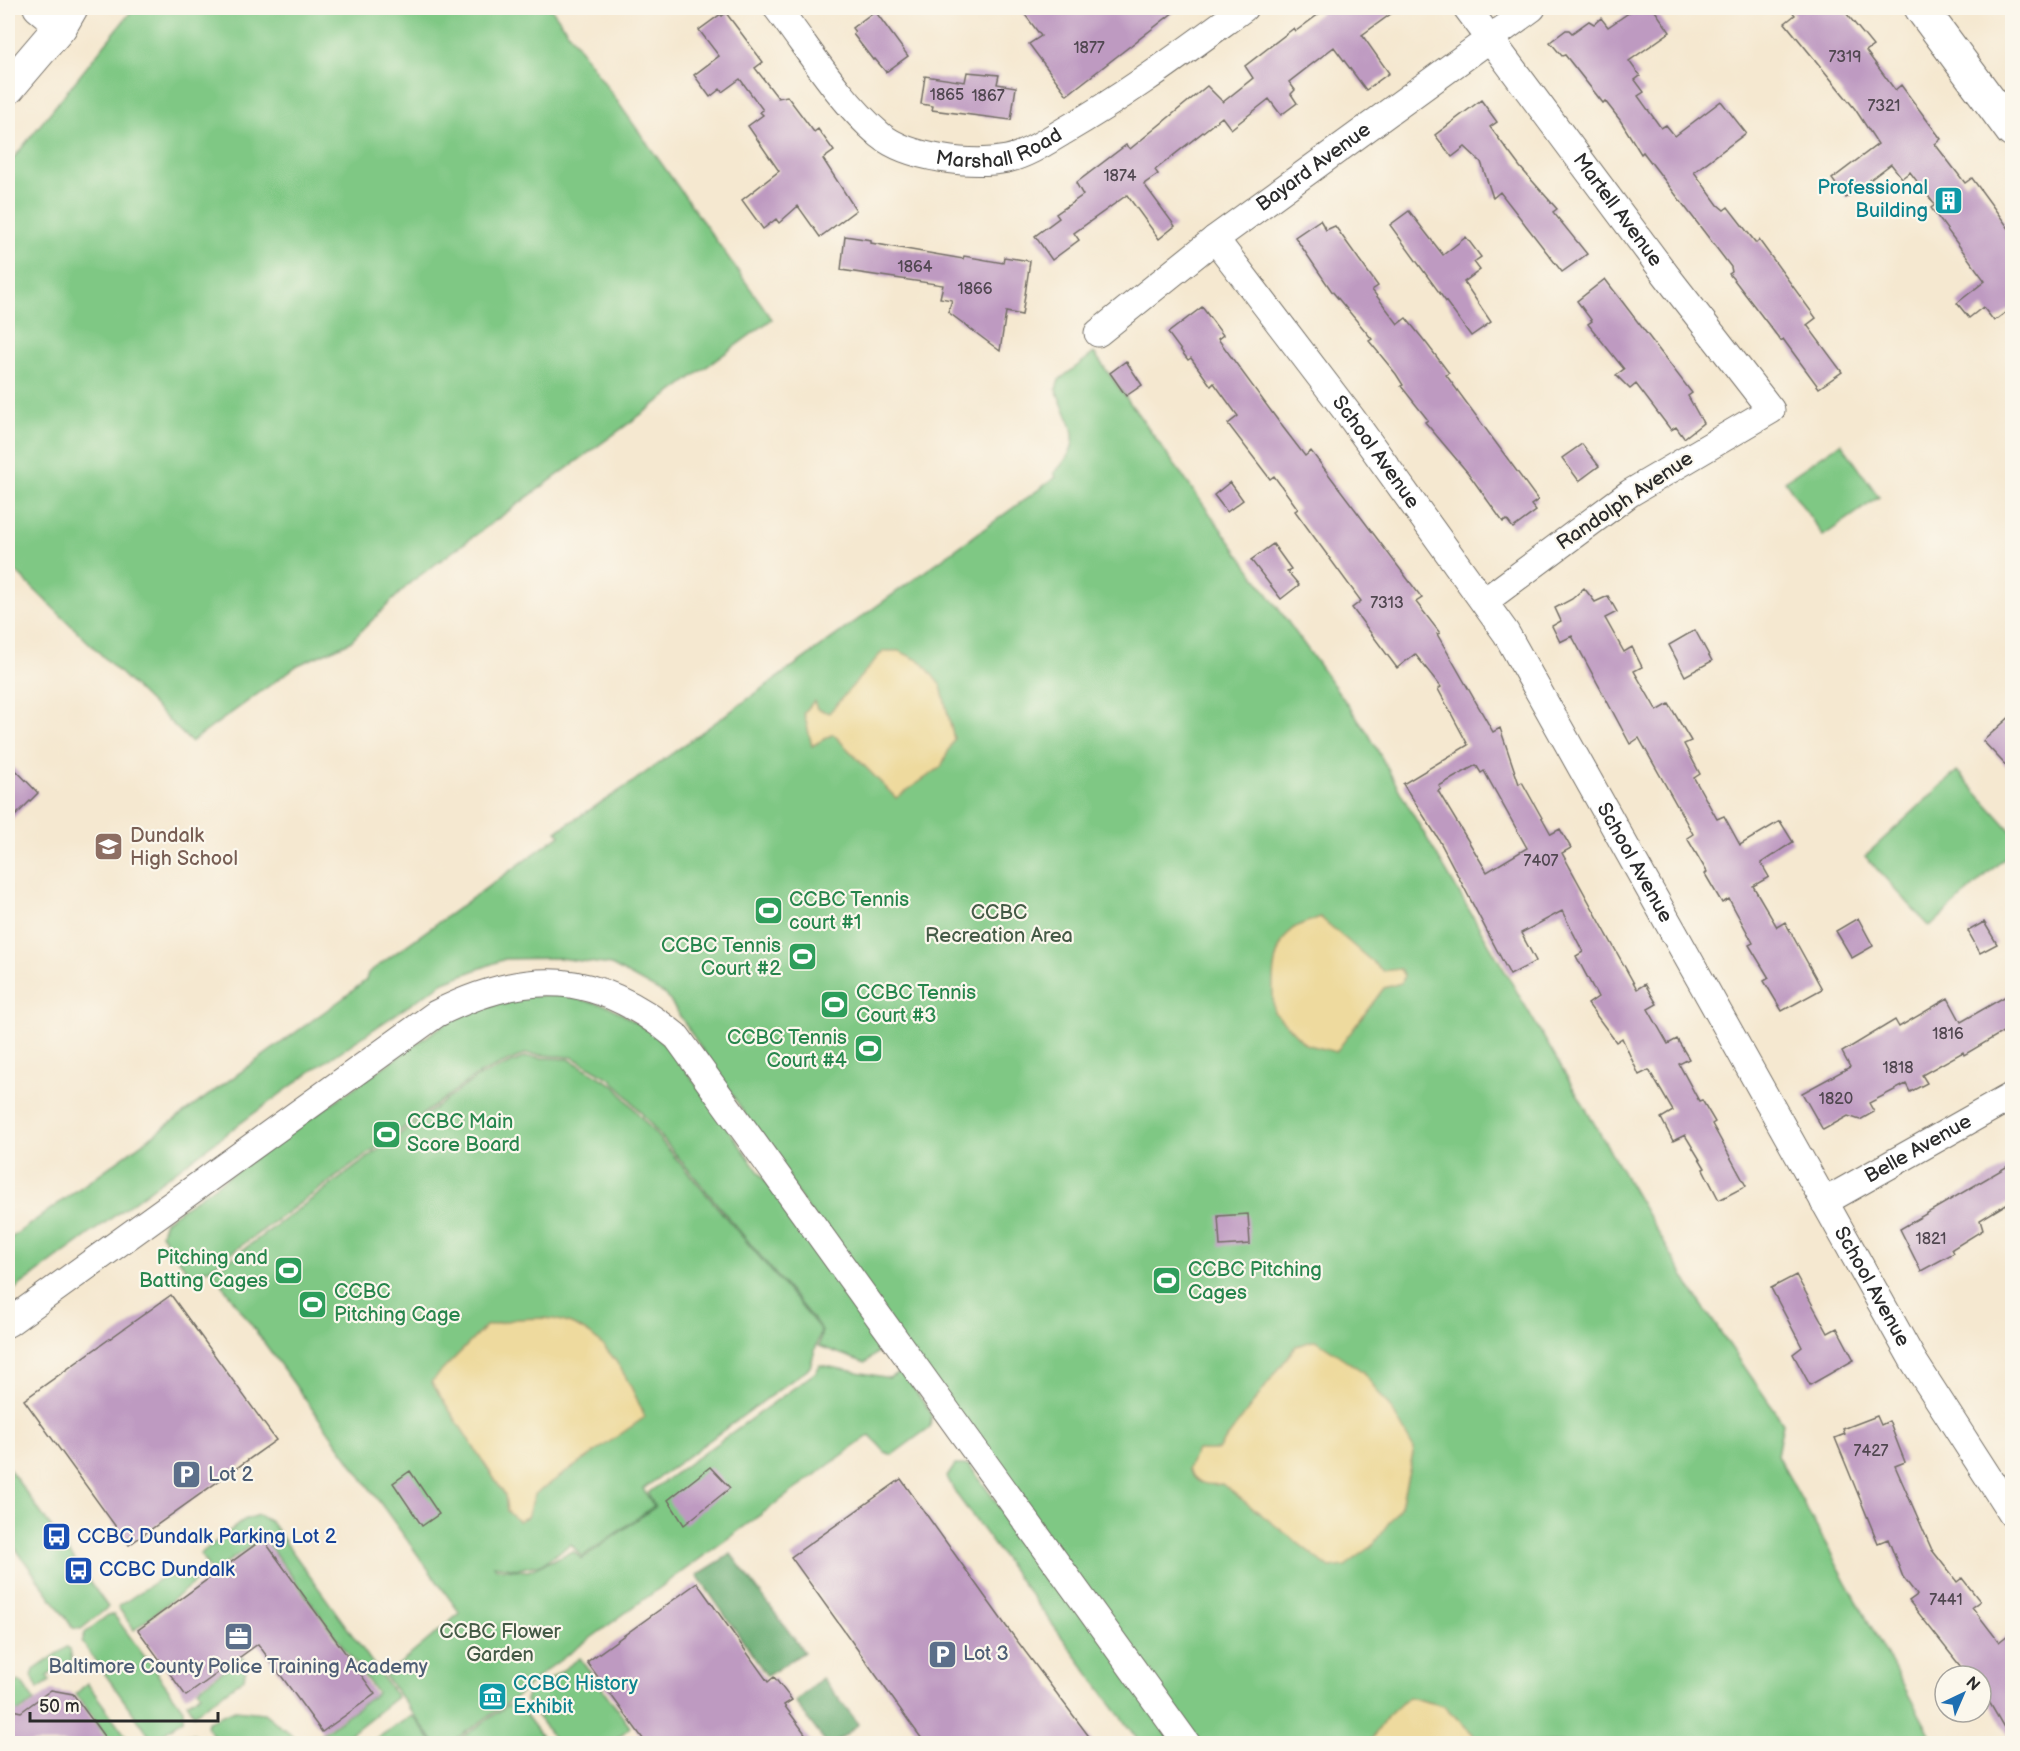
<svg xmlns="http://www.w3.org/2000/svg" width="2020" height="1751" viewBox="0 0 2020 1751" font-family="'Balsamiq Sans',sans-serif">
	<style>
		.green { fill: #7fc884; stroke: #557a58; stroke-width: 1.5 }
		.forest { fill: #67ac72; stroke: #496c4e; stroke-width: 1.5 }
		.sand { fill: #eeda9e; stroke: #8c8264; stroke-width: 1.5 }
		.building { fill: #be9ac1; fill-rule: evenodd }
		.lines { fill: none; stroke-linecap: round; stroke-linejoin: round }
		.minor-casing { stroke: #726d65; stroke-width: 29 }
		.tertiary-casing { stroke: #726d65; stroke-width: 35 }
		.secondary-casing { stroke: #726d65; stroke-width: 35 }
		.minor { stroke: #fff; stroke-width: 27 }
		.tertiary { stroke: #fff; stroke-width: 33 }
		.secondary { stroke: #fff; stroke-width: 33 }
		.labels { text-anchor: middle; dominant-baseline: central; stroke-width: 4.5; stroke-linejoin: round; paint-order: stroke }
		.number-label { font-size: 16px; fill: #504750 }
		.street-label { font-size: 20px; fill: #2b2b2b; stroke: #fbf7ec }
		.culture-label { font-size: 20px; fill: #0d838f; stroke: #fbf7ec; text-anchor: end }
		.education-label { font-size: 20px; fill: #785e54; stroke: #fbf7ec; text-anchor: start }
		.leisure-label { font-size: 20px; fill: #27864d; stroke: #fbf7ec; text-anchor: start }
		.park-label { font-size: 20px; fill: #445a46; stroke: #fbf7ec }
		.service-label { font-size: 20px; fill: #4e5e75; stroke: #fbf7ec; text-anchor: start }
		.transit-label { font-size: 20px; fill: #164399; stroke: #fbf7ec; text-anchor: start }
	</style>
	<rect width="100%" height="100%" fill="#fbf7ec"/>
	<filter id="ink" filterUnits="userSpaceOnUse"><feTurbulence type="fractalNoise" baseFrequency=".0167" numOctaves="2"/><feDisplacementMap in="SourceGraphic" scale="12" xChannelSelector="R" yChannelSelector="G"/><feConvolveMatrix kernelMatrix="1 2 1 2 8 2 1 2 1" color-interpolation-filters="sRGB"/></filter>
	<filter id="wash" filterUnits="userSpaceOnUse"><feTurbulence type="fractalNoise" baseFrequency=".008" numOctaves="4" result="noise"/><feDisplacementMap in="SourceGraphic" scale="24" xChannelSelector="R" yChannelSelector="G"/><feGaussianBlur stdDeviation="1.35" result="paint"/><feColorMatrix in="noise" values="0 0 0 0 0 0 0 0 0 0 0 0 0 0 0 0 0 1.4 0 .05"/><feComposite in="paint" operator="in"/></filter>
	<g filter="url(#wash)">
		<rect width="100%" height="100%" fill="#f5e8d0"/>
		<path class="green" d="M134,8H551L772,319L411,582L350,642L298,665L191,742L8,564V165Z
			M1094,353L1368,733L1408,806L1693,1292L1783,1423L1777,1455L1935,1743H1140L957,1495L947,1477L955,1465H969L1048,1572L666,995L611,965L559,958L505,959L444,982L313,1070L8,1294V1240L342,999L366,980L368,973L560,835L557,831L627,786L1056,477L1054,473C1089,438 1068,425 1056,389L1059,380Z
			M1841,443L1879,497L1823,536L1785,481Z
			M1957,771L2012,832V851L1930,927L1865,856Z
			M559,995L609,1006L652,1032L676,1056L884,1347L865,1363L819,1346L822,1330L628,1097L611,1079L572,1057L525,1054L477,1075L209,1269L189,1274L161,1234L165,1221L463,1011L504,996Z
			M525,1057L569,1059L614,1085L821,1330L810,1367L643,1489L654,1506L582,1557L571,1544L542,1564L518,1569L494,1565L496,1568L528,1571L573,1551L582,1559L655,1507L648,1493L816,1372L820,1365L889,1378L901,1371L932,1414L930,1427L892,1455L885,1452L870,1435L544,1672L519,1695L450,1743H435L385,1676L460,1613L213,1272L476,1078Z
			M8,1467L108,1607L81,1629L73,1628L8,1538Z
			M258,1515L271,1522L397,1697L340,1742L323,1743L318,1737L377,1693L263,1537L212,1573L200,1554L244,1520Z
			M164,1576L200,1578L134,1630L118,1607Z
			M108,1615H114L183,1709V1719L153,1741L82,1642L85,1633Z
			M67,1647L70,1649L72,1660L47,1676L50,1681L38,1689L32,1676L34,1670Z
			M242,1657L247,1663L244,1678L194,1714L187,1703L201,1694L198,1689Z
			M580,1658L630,1727L612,1743H557L526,1701L527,1695Z
			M18,1681L22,1683L34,1701L11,1717L8,1715V1689Z
			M87,1683L131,1743H111L76,1694Z
			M515,1704L520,1707L547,1743H454L507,1706Z
			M235,1710L264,1713L301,1743H218L206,1726L208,1721Z
			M411,1716L415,1718L433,1743H369Z
			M186,1735H194L205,1743H177Z"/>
		<path class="forest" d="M731,1554L804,1652L767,1676L697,1575Z
			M822,1678L859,1724L835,1743H826L795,1702Z"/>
		<path class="sand" d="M883,651H899L922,662L941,686L954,739L941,767L896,798L833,734L812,746L804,713L814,701L817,709L829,713Z
			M1320,917L1383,971L1400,969L1404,976L1401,983L1384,988L1336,1052L1305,1044L1274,1012C1272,985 1270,953 1290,931C1297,924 1311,921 1320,917Z
			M516,1319C528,1319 542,1317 553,1319C605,1328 626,1374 645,1417L535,1494L527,1517L518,1521L507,1511L505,1495L431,1382L486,1326Z
			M1316,1340L1362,1371L1392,1410L1414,1449L1401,1506L1371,1547L1345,1566L1330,1568L1222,1484C1205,1486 1197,1484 1188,1469L1197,1450H1218L1296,1346Z
			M1408,1697L1444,1706L1473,1734L1475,1743H1369L1387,1717Z"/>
		<g id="blocks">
			<path class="building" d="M1020,8H1179L1067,95L1029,44L1041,36Z
				M1327,8H1399L1362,35L1389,73L1366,90L1334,47L1289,82L1295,90L1291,94L1297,103L1281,115L1269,99L1231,129L1222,117L1155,170L1158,174L1144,184L1175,226L1159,239L1127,195L1074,233L1079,240L1052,260L1035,236L1059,218L1056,214L1083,195L1076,183L1126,145L1130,149L1207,86L1223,102L1253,78L1245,66L1294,28L1296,31Z
				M1636,8H1653L1670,32L1629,61L1640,76L1635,80L1644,92L1638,96L1661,128L1666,125L1675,136L1721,101L1746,133L1694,172L1718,205L1724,210L1728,207L1756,243L1759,240L1816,318L1807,325L1842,372L1819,388L1783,339L1781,341L1735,281L1729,274L1732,272L1731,267L1643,152L1641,154L1620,120L1605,101L1603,103L1565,55L1562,56L1550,42L1566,30H1569L1572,33L1589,21L1594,24L1601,18L1608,27Z
				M1789,8H1842L1873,46L1866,51L1895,90L1901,85L1941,139L1935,144L1965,183L1972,178L2013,234V307L1994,321L1983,307L1969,318L1957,303L1985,281L1931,208L1935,205L1910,172L1902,178L1891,164L1846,198L1832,179L1878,144L1855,109L1785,23L1795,15Z
				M875,11L908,56L886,72L875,59L873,60L853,34L855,32L852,28Z
				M726,13L763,62L755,68L778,98L787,96L814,132L818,129L834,151L823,159L856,210L820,237L798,206L779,223L776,219L763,229L742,200L779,171L748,126L763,115L760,112L763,110L740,79L722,92L720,89L710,97L694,75L719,56L699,30L721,14L722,16Z
				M967,72L999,75L997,84L1016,87L1011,120L932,110L933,106L921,104L925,76L965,82Z
				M1481,100L1497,122L1490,127L1520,167L1557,209L1553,212L1587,254L1562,272L1500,192L1493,198L1481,162L1465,147L1452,157L1435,135Z
				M1409,211L1443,255L1466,237L1481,257L1474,262L1480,270L1464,282L1491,322L1471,336L1390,225Z
				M1320,220L1326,230L1335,226L1378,286L1372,290L1398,324L1406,318L1427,344L1449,373L1446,375L1538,500L1531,505L1536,511L1513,528L1507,520L1503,522L1468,473L1425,422L1428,420L1401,386L1403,385L1396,374L1369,341L1372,339L1331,290L1295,237Z
				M845,236L871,240V243L963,259L964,256L1003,263L1004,257L1030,261L1022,315L1006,312L1000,351L948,312L952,300L940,298L943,285L841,270Z
				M1605,279L1692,393L1688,396L1703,423L1684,438L1676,427L1671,430L1636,384L1630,389L1616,375L1624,369L1588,324L1592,321L1577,301Z
				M1202,307L1223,335L1218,339L1282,426L1305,456L1311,451L1422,598L1416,602L1440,633L1437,634L1493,732L1500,728L1519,784L1522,782L1551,834L1560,829L1571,848L1562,853L1637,989L1645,984L1657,1004L1648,1009L1668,1044L1677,1039L1689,1059L1679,1064L1699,1101L1702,1100L1715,1122L1712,1124L1746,1186L1719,1200L1703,1169L1705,1168L1685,1135L1673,1141L1661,1118L1673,1111L1649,1070L1639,1075L1622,1038L1616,1042L1588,1004L1598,997L1576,956L1583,952L1562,911L1521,933L1536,961L1510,975L1438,838L1403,784L1468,745L1438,689L1441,687L1415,654L1397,668L1352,608L1361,601L1295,511L1298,509L1274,476L1270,479L1228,424L1238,416L1214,383L1211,386L1191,358L1188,360L1168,333ZM1476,765L1481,773L1484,771L1527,848L1487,872L1438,791L1441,789L1439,786Z
				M1126,361L1142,385L1126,396L1110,373Z
				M1582,444L1599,466L1579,481L1562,458Z
				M1230,482L1243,500L1227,512L1214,495Z
				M1273,544L1291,569L1287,571L1299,585L1281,599L1251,560Z
				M1584,588L1595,602L1608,596L1617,612L1605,618L1624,652L1632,647L1642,667L1634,671L1657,711L1669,704L1691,741L1684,744L1700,774L1694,778L1717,819L1724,816L1740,845L1780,821L1793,842L1761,863L1769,877L1753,886L1777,927L1785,922L1822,989L1782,1011L1764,981L1769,978L1749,945L1753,943L1729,899L1722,903L1705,874L1707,872L1687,838L1693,834L1639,738L1630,744L1572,636L1560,642L1552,626L1561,621L1555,608L1572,599Z
				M1695,630L1712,661L1685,676L1669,645Z
				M2013,714V773L1983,741Z
				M8,762L38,793L8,823Z
				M1858,918L1873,946L1852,958L1836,931Z
				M1984,922L1997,944L1980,953L1968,931Z
				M2013,992V1026L1964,1055L1963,1052L1922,1075L1927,1083L1910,1092L1906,1084L1869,1103L1874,1112L1860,1120L1848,1116L1823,1130L1802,1093L1850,1067L1842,1052L1895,1020L1899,1027L1948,998L1961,1022Z
				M2013,1163V1200L1980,1220L1983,1230L1952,1249L1954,1253L1921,1271L1900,1229Z
				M1248,1214L1250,1244L1220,1246L1218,1216Z
				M1796,1275L1828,1333L1837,1328L1854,1360L1810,1385L1793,1354L1802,1347L1771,1288Z
				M171,1295L276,1440L129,1545L24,1400Z
				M1877,1416L1881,1425L1889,1421L1899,1447L1905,1462L1895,1466L1932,1550L1957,1582L1962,1578L1980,1601L1972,1607L1999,1642L2013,1631V1743L1981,1688V1676H1968L1909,1601L1917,1595L1903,1577L1888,1539L1878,1543L1835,1438L1845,1434L1843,1429Z
				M710,1467L730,1488L684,1525L668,1500Z
				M410,1471L439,1514L422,1526L393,1483Z
				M901,1479L1006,1626L1094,1743H925L911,1724L791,1557Z
				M263,1539L375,1694L322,1732L258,1644L186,1696L138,1630Z
				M697,1583L768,1682L774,1677L792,1700L784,1705L812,1743H646L587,1662Z
				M51,1690L73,1694L109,1743H8V1709L21,1712Z"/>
		</g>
	</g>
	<g filter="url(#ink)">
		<use href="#blocks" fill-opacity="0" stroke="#726d65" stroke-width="1.5"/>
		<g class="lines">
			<defs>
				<g id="minor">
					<path d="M37,8L60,27"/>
					<path id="s1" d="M777,8C809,50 839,100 880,135C908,158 971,166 1007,159C1026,155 1047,141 1064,131C1127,95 1185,51 1244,8"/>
					<path id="s2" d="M1467,8L1666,275L1771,410L1630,493L1485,601"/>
					<path id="s3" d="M1215,239L1350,416L1506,633L1913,1360L2012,1514"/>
					<path id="s4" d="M1098,333L1215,239L1532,8"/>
					<path id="s5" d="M1824,1202L2012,1096"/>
					<path d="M8,1323L436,1014C528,968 596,970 677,1037L1187,1744"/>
				</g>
				<path id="tertiary" d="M8,88L60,27L71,8"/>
				<path id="secondary" d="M1921,8L2012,131"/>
			</defs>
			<use href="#minor" class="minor-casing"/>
			<use href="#tertiary" class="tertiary-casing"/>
			<use href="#secondary" class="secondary-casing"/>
			<use href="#minor" class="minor"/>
			<use href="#tertiary" class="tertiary"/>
			<use href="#secondary" class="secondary"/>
		</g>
	</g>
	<defs>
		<symbol id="building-square" viewBox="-11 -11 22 22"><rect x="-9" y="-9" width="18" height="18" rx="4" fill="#0f9aa8" stroke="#fbf7ec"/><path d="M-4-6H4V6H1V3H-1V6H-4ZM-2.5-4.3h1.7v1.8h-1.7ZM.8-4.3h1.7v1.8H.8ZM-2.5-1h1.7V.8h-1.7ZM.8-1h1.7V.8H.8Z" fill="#fff"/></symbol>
		<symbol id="school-square" viewBox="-11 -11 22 22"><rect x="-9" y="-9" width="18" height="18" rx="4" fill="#8d6e63" stroke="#fbf7ec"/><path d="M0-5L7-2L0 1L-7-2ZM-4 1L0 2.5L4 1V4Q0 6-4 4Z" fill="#fff"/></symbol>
		<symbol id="stadium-square" viewBox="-11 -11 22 22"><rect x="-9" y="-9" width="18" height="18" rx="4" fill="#2e9e5b" stroke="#fbf7ec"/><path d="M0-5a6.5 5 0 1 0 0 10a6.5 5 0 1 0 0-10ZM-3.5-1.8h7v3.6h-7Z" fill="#fff"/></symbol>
		<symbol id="parking-square" viewBox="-11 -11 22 22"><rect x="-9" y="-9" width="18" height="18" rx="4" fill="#5c6f8a" stroke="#fbf7ec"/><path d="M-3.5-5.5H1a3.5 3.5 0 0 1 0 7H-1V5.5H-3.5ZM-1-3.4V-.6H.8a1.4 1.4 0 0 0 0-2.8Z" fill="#fff"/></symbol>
		<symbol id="bus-square" viewBox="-11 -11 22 22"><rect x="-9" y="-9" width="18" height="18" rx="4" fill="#1a4fb4" stroke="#fbf7ec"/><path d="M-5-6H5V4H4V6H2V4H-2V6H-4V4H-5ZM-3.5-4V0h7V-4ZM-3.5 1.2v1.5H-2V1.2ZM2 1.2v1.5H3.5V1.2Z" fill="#fff"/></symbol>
		<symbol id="office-square" viewBox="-11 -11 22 22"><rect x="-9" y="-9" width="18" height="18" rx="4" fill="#5c6f8a" stroke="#fbf7ec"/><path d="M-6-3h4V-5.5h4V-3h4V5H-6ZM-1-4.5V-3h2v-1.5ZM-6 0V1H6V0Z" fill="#fff"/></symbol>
		<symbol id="museum-square" viewBox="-11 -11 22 22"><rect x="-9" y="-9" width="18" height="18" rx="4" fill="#0f9aa8" stroke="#fbf7ec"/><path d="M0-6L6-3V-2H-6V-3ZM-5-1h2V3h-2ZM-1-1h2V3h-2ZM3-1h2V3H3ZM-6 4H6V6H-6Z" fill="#fff"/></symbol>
	</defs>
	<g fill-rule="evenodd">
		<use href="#building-square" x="1932" y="184" width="33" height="33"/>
		<use href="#school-square" x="92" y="830" width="33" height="33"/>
		<use href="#stadium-square" x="752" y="894" width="33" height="33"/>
		<use href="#stadium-square" x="786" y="940" width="33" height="33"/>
		<use href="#stadium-square" x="818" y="988" width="33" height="33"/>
		<use href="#stadium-square" x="852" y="1032" width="33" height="33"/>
		<use href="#stadium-square" x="370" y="1118" width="33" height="33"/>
		<use href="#stadium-square" x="272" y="1254" width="33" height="33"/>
		<use href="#stadium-square" x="1150" y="1264" width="33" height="33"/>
		<use href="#stadium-square" x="296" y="1288" width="33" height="33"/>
		<use href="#parking-square" x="170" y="1458" width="33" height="33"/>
		<use href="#bus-square" x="40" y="1520" width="33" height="33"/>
		<use href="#bus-square" x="62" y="1554" width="33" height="33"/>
		<use href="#office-square" x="222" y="1620" width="33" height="33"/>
		<use href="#parking-square" x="926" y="1638" width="33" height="33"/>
		<use href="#museum-square" x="476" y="1680" width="33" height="33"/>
	</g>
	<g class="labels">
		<g class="number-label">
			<text x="1089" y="48">1877</text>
			<text x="1845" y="57">7319</text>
			<text x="947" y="95">1865</text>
			<text x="988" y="96">1867</text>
			<text x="1884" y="106">7321</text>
			<text x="1120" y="176">1874</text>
			<text x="915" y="267">1864</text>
			<text x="975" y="289">1866</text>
			<text x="1387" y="603">7313</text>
			<text x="1541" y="861">7407</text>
			<text x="1948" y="1034">1816</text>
			<text x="1898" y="1068">1818</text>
			<text x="1836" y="1099">1820</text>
			<text x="1931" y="1239">1821</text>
			<text x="1871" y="1451">7427</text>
			<text x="1946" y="1600">7441</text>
		</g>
		<g class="street-label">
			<text stroke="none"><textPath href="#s1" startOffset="290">Marshall Road</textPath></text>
			<text stroke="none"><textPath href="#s4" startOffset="272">Bayard Avenue</textPath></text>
			<text stroke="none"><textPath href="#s2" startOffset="252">Martell Avenue</textPath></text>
			<text stroke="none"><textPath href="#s3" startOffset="267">School Avenue</textPath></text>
			<text transform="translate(1625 501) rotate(-34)">Randolph Avenue</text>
			<text stroke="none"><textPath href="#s3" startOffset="753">School Avenue</textPath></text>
			<text stroke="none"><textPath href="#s5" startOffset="108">Belle Avenue</textPath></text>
			<text stroke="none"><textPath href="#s3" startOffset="1239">School Avenue</textPath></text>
		</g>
		<g class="culture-label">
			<text x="1928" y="188">Professional<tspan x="1928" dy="23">Building</tspan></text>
			<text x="513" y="1684" text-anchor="start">CCBC History<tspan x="513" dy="23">Exhibit</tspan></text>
		</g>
		<g class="education-label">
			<text x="130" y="836">Dundalk<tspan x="130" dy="23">High School</tspan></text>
		</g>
		<g class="leisure-label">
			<text x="789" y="900">CCBC Tennis<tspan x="789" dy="23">court #1</tspan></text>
			<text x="781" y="946" text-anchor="end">CCBC Tennis<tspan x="781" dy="23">Court #2</tspan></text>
			<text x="856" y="993">CCBC Tennis<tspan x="856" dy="23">Court #3</tspan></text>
			<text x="847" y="1038" text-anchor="end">CCBC Tennis<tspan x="847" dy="23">Court #4</tspan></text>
			<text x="407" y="1122">CCBC Main<tspan x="407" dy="23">Score Board</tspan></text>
			<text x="268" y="1258" text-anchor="end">Pitching and<tspan x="268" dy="23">Batting Cages</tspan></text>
			<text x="1188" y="1270">CCBC Pitching<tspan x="1188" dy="23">Cages</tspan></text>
			<text x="334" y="1292">CCBC<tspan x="334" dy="23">Pitching Cage</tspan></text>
		</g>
		<g class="park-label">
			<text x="999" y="913">CCBC<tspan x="999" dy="23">Recreation Area</tspan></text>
			<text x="500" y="1632">CCBC Flower<tspan x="500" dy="23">Garden</tspan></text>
		</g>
		<g class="service-label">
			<text x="208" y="1475">Lot 2</text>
			<text x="963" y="1654">Lot 3</text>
			<text x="238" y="1667" text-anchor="middle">Baltimore County Police Training Academy</text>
		</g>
		<g class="transit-label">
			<text x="77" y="1537">CCBC Dundalk Parking Lot 2</text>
			<text x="99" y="1570">CCBC Dundalk</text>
		</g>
	</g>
	<rect width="2020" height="1751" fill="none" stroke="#fbf7ec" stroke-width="30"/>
	<g transform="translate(1963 1694) rotate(44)"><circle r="28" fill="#fbf7ec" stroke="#a8a59f" stroke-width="1.5"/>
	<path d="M0-4.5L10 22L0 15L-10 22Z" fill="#1f6fb2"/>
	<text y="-9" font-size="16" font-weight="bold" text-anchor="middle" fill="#2b2b2b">N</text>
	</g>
	<path d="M30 1712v9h188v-9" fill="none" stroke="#2b2b2b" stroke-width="3"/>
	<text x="39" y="1712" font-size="18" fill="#2b2b2b" stroke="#fbf7ec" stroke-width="4.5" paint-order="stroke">50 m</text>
</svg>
